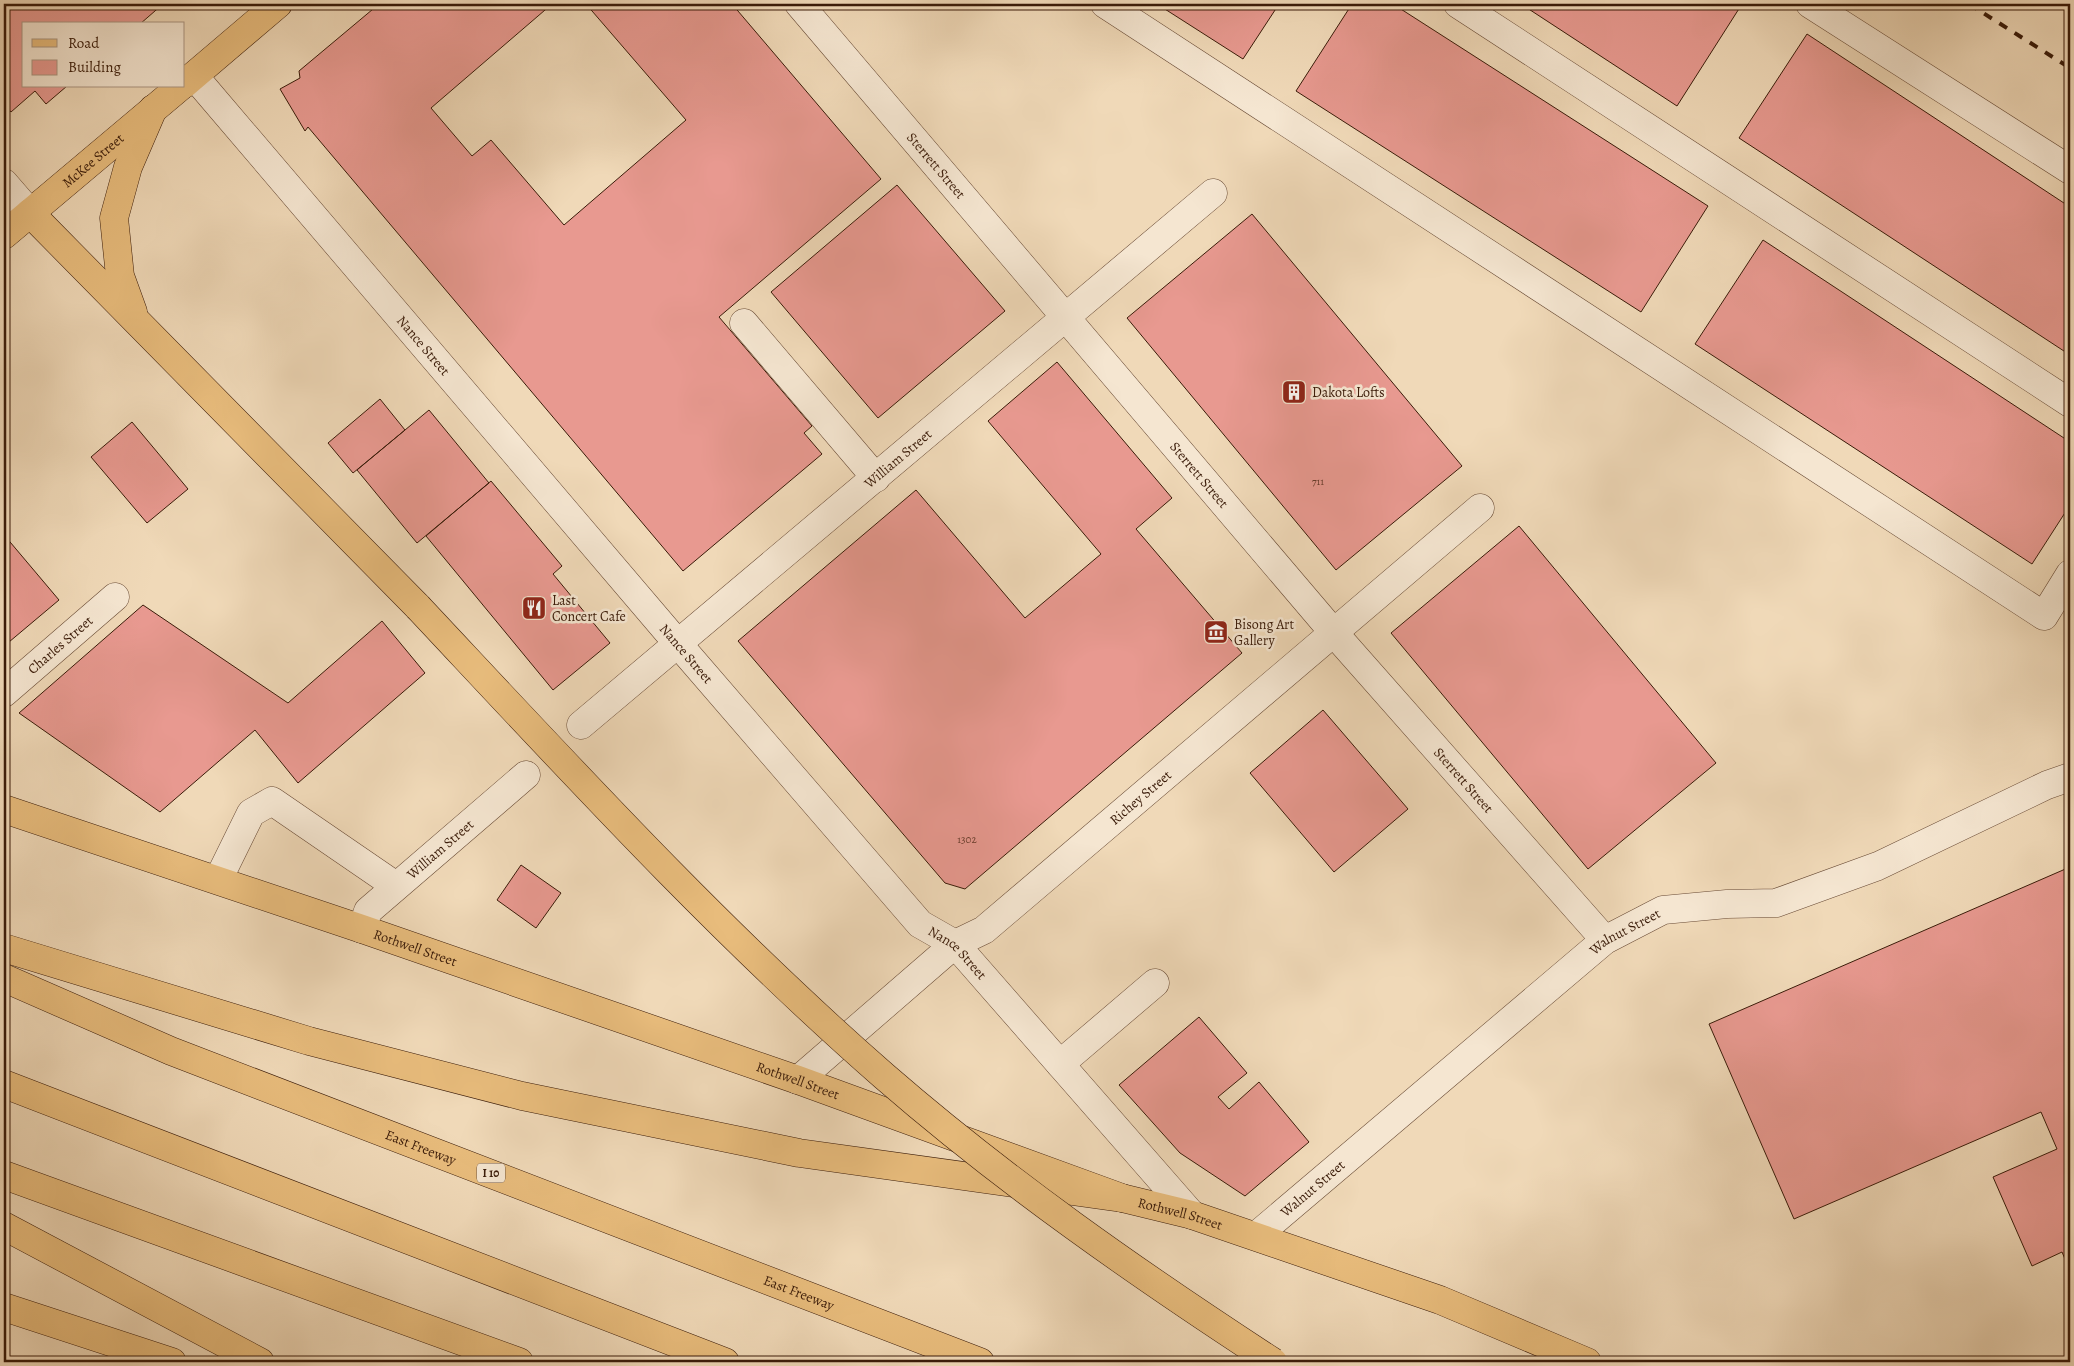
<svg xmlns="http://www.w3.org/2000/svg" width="2074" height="1366" viewBox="0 0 2074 1366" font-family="Alegreya,serif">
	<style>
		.building { fill: #e89990; stroke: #3a1b09 }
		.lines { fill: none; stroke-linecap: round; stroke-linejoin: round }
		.minor-casing { stroke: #684a35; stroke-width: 29 }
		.major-casing { stroke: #3a1b09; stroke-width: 29 }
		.highway-casing { stroke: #3a1b09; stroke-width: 29 }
		.minor { stroke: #f5e6d1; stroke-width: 28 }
		.major { stroke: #e8bc7c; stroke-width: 28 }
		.highway { stroke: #e8bc7c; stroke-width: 28 }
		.rail { stroke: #3a1b09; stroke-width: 4; stroke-dasharray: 9 9; stroke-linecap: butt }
		.highway-bridge-casing { stroke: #3a1b09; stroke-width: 29; stroke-linecap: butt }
		.highway-bridge { stroke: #e8bc7c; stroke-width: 28 }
		.labels { text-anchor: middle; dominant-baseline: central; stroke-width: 5; stroke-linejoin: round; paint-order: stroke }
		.number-label { font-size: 11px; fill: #663a2b }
		.shield { fill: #f5e6d1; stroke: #725845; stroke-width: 1 }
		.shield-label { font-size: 12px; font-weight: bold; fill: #3a1b09 }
		.street-label { font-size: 14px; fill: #3a1b09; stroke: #f5e6d1 }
		.poi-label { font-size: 14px; fill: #3a1b09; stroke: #f5e6d1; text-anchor: start }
	</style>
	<rect width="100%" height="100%" fill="#f0d9b8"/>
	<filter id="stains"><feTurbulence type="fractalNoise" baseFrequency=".004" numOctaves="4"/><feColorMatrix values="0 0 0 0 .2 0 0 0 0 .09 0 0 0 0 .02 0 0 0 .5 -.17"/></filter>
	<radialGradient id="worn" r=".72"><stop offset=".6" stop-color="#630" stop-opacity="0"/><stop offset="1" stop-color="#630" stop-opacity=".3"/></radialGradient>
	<path class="building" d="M4,4H163L140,24H24V86H67L46,104L35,91L11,112L4,104Z
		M379,4H552L431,108L472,156L491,140L564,225L686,120L586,4H732L881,179L719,317L812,426L804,433L822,454L683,571L308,127L305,131L280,89L300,78L299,71Z
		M1157,4H1279L1243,59Z
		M1352,4H1393L1708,206L1641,312L1296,91Z
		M1521,4H1742L1677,106Z
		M1807,34L2070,207V355L1739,138Z
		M897,185L1005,311L878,418L771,292Z
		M1252,214L1462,466L1336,570L1127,318Z
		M1763,240L2070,442V505L2032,564L1695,344Z
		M1057,362L1172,498L1136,529L1242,653L965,889L945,883L738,641L916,490L1025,618L1101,554L988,421Z
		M380,399L405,430L353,473L328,443Z
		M429,410L489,483L417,543L357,470Z
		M132,422L188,489L147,523L91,457Z
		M4,473L9,479L4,484Z
		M491,481L562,566L553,574L610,643L553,690L426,536Z
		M1519,526L1716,763L1588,869L1391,633Z
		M5,536L59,600L9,642L4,636V538Z
		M143,605L288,703L382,621L425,673L298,783L255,730L160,812L19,713Z
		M1323,710L1408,809L1334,872L1250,773Z
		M521,865L561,893L536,928L497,900Z
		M2070,867V1271L2062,1252L2032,1266L1993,1177L2057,1149L2041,1112L1794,1219L1709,1024Z
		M1199,1017L1247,1073L1218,1097L1229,1109L1259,1082L1309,1142L1245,1196L1180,1153L1119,1085Z"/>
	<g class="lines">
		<defs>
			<g id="minor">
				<path id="s1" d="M799,4L1334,633L1605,940"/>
				<path d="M1105,4L2044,616L2070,574"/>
				<path d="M1458,4L2070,403"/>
				<path d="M1810,4L2070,170"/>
				<path id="s2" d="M194,76L679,645L920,924L955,944L1192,1215"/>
				<path d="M4,183L30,213"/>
				<path d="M744,323L876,478"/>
				<path id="s3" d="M4,693L115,597"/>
				<path id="s4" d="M581,725L1213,193"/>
				<path d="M218,880L251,813L272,801L396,886"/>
				<path id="s5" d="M362,929L368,911L526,775"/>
				<path d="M1060,1064L1155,983"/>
				<path id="s6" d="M798,1080L955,944L984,930L1480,508"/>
				<path id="s7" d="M1256,1236L1605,940L1663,910L1727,904L1776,903L1878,866L2047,785L2070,777"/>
			</g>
			<g id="major">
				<path d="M184,84L278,4"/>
				<path id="s8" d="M4,235L181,86"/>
				<path id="s9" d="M4,809L362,929L798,1080L1122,1198L1192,1215L1440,1300L1587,1362"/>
				<path d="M4,1307L172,1362"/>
			</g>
			<g id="highway">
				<path d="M30,213L418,607"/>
				<path d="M133,312L120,276L114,218L128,167L153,109"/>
				<path d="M4,948L309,1041L522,1096L799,1153L1122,1198"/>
				<path id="s10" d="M4,978L171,1051L980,1362"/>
				<path d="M4,1084L725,1362"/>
				<path d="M4,1175L519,1362"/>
				<path d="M4,1226L260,1362"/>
			</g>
		</defs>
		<use href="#minor" class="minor-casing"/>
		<use href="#major" class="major-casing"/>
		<use href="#highway" class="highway-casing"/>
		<use href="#minor" class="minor"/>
		<use href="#major" class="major"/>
		<use href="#highway" class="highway"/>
		<path class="rail" d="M1969,4L2070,68"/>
		<defs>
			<path id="highway-bridge" d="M418,607C569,768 718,931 884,1076C1006,1182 1138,1274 1273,1362"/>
		</defs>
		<use href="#highway-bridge" class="highway-bridge-casing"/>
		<use href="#highway-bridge" class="highway-bridge"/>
	</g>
	<defs>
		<symbol id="building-square" viewBox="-11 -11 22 22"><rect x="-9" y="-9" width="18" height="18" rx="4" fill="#8f2418" stroke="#f5e6d1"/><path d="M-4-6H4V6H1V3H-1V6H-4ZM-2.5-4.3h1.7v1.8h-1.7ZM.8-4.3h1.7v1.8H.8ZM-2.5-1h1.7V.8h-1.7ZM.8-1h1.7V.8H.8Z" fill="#fff"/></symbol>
		<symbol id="restaurant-square" viewBox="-11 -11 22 22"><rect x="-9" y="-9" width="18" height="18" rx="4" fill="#8f2418" stroke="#f5e6d1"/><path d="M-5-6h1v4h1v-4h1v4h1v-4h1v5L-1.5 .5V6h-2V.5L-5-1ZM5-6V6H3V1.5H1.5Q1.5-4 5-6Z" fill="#fff"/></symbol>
		<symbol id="museum-square" viewBox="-11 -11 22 22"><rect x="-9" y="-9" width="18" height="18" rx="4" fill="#8f2418" stroke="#f5e6d1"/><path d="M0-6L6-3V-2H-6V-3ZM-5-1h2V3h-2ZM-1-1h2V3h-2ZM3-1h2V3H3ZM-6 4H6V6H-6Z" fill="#fff"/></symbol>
	</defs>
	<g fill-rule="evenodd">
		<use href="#building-square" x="1280" y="378" width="28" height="28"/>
		<use href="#restaurant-square" x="520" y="594" width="28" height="28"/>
		<use href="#museum-square" x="1202" y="618" width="28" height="28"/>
	</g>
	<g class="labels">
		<g class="number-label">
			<text x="1318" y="481">711</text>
			<text x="967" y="839">1302</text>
		</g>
		<rect class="shield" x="477" y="1163.5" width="28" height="19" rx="4"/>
		<g class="shield-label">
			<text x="491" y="1173">I 10</text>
		</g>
		<g class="street-label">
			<text stroke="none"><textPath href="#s8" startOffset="116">McKee Street</textPath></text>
			<text stroke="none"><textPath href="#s1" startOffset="212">Sterrett Street</textPath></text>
			<text stroke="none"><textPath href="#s2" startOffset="354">Nance Street</textPath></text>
			<text stroke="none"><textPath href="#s4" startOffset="414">William Street</textPath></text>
			<text stroke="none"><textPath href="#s1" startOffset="618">Sterrett Street</textPath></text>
			<text stroke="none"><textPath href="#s3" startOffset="74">Charles Street</textPath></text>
			<text stroke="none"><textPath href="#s2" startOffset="759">Nance Street</textPath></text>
			<text stroke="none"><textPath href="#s1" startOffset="1022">Sterrett Street</textPath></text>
			<text stroke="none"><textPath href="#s6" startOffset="445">Richey Street</textPath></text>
			<text stroke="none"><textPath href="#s5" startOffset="114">William Street</textPath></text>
			<text stroke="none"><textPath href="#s7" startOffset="479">Walnut Street</textPath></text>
			<text stroke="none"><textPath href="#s9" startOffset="434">Rothwell Street</textPath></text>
			<text stroke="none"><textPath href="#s2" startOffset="1164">Nance Street</textPath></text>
			<text stroke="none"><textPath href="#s9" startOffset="839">Rothwell Street</textPath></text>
			<text stroke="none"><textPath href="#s10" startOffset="450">East Freeway</textPath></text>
			<text stroke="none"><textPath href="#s7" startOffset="74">Walnut Street</textPath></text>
			<text stroke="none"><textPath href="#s9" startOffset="1244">Rothwell Street</textPath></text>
			<text stroke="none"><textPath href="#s10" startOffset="855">East Freeway</textPath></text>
		</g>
		<g class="poi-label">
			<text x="1312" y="392">Dakota Lofts</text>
			<text x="552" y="600">Last<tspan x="552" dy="16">Concert Cafe</tspan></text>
			<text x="1234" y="624">Bisong Art<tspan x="1234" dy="16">Gallery</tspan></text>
		</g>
	</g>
	<rect width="2074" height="1366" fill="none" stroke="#f0d9b8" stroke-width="20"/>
	<rect x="5" y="5" width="2064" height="1356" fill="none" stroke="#3a1b09" stroke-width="2.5"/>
	<rect x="10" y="10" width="2054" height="1346" fill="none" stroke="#3a1b09"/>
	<rect x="22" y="22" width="162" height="65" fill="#f5e6d1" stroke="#aa9581"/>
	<rect x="32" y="39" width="25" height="8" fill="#e8bc7c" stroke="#aa9581"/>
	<text x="68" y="48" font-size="15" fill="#3a1b09">Road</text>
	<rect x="32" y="60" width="25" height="15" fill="#e89990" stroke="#aa9581"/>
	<text x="68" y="72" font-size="15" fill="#3a1b09">Building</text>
	<rect width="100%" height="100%" filter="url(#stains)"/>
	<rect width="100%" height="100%" fill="url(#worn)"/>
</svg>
